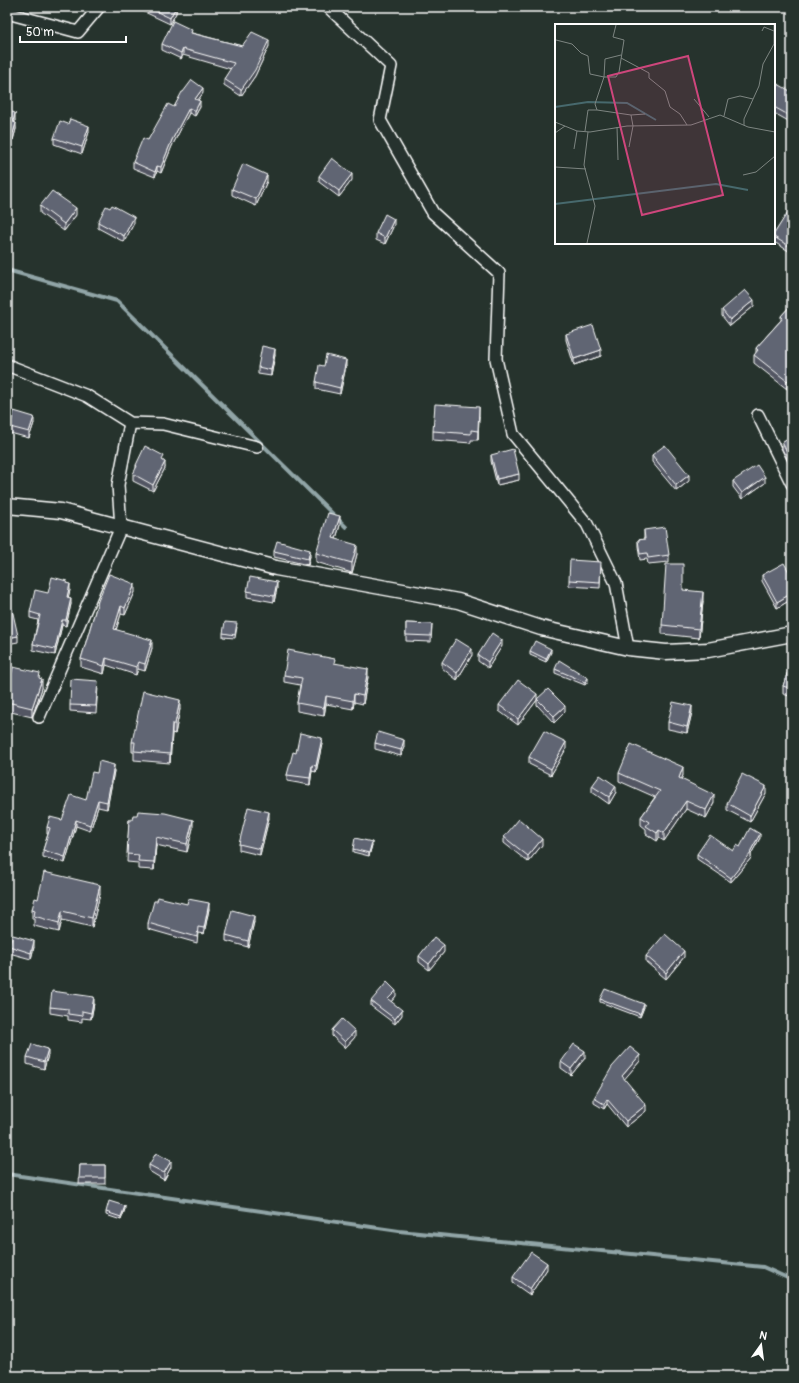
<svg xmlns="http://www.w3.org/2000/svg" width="799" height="1383" viewBox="0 0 799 1383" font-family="Pangolin,sans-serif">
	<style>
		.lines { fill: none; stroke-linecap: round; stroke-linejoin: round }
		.stream { stroke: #91a5a7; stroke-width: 4 }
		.minor-casing { stroke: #fff; stroke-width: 14 }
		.tertiary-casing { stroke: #fff; stroke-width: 17 }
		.minor { stroke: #26332d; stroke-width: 11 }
		.tertiary { stroke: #26332d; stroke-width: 14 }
		.wall { fill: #535763; stroke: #fff }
		.shaded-wall { fill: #434750; stroke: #fff }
		.building { fill: #606573; stroke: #fff }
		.inset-river { fill: none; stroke: #47696d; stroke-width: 2 }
		.inset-road { fill: none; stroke: #7d8581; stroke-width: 1 }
		.view { fill: #ce467c; fill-opacity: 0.15; stroke: #ce467c; stroke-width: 2 }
		.inset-edge { fill: none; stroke: #fff; stroke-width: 2 }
	</style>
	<rect width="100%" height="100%" fill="#26332d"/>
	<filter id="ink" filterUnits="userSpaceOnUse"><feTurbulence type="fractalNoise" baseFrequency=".025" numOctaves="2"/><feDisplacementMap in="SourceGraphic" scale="8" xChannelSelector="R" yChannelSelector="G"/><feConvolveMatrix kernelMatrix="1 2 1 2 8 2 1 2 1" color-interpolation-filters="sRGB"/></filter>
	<g filter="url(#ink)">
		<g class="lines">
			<path class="stream" d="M7,270L117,301L346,527
				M7,1174L399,1231L763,1267L792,1280"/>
			<defs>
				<path id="minor" d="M328,7L391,66L380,120L433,213L499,273L496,359L513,434L587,524L616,583L628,648
					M7,13L78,32L99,7
					M7,365L87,396L130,423
					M758,415L792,484
					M39,717L121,527L118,485L130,423L163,424L257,447"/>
				<path id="tertiary" d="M7,506L61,511L276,568L458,601L541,628L628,648L666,652L708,650L792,634"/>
			</defs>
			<use href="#minor" class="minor-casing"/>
			<use href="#tertiary" class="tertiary-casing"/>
			<use href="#minor" class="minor"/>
			<use href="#tertiary" class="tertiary"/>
		</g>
		<path class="wall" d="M134,7H176V13L170,24Z
			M192,33L242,46H269L255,76L241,96L224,85V79L231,69L183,55L181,59L162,50V44Z
			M183,92L203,93L198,100L200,107L195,116L189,113L172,146L161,173L157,171L155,177L133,168V162L148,140L174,107Z
			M792,92V123L774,113V93Z
			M7,110L15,120V122L16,129L13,140L7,138Z
			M89,132L82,154L54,144V138Z
			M319,176L352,180L339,197L319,182Z
			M267,181L256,206L232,195V189Z
			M40,206L76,215L64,231L40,213Z
			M792,207V253L774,242V234Z
			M110,208L134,223L124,242L98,228V222Z
			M394,225L385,244L376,240V233Z
			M792,304L787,389L754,363V355L756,353V348L781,320V316Z
			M754,306L730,326L722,316V310Z
			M566,334L601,356L574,365L566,340Z
			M275,355L271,376L258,374V367Z
			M324,366H346L340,394L316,389V382Z
			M479,416L478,440H471V443L433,440V431Z
			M34,423L29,438L10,433V427Z
			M792,435V459L789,462L782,449V442Z
			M491,455L519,480L497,485L491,461Z
			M652,455L689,481L676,491L652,462Z
			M164,461L165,468L153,491L133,481V474L136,470V465Z
			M733,481L765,483L742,499L733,487Z
			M340,525L336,539L357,554L352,573L316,562V553Z
			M644,530L669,555V562L648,564L647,559L640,560L638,546V540L644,539Z
			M274,551L310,556L308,565L274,557Z
			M601,568L600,588L569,586V580Z
			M762,575L792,577V599L777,608L762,581Z
			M67,583L70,590L68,597L71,604L66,626L62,625L55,655L33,650V644L38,620L30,618V612L48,593Z
			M277,588L274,602L247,597V591Z
			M683,590L703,601L699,638L662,634V625Z
			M135,592L125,615L121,614L116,630L152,648L145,671L138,669L136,675L106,665L104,674L81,667V659L98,601Z
			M406,623L432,624L431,642L406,641Z
			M237,627L235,638L223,637V633Z
			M502,646L488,668L478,661V655Z
			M530,651L551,652L546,662L530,655Z
			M472,655L457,680L442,668V662Z
			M792,659V697L783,694V686Z
			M335,663L368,677L363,704L354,702L353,709L326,704L324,716L297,711V703L300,685L284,682V675Z
			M555,669L588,681L585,685L555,673Z
			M40,678L42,688L32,717L7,711V694Z
			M98,687L96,713L70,711V705Z
			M537,699L565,712L554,723L537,705Z
			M537,700L518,725L499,711V705Z
			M180,709L175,734L172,733L170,763L134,760V752H132V742Z
			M692,712L687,733L668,729V722Z
			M375,743L404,746L401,756L375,749Z
			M322,744L316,772L312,771L310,785L287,781V775L296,753Z
			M566,749L551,775L529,764V757Z
			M114,771L107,809L98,807L90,831L76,826L65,863L43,857V850L48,834H47V827L62,820L86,800L97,773Z
			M619,773L683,775L681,779L714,803L706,818L686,809L664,841L659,838L657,841L646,834V829L641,825V817L655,797L619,781Z
			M592,786L616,792L609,804L592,792Z
			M766,793L750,822L727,810V803Z
			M269,818L260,855L239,850V844Z
			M129,820L193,828L187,852L156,845L154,870L138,869V863L127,862Z
			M504,837L542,845L528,862L504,843Z
			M760,838L751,854V858L731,882L697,859V854L733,851L740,847Z
			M372,845L369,856L353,852V849Z
			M100,894L92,927L62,920L59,932L34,926V919H32V909L38,899Z
			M209,909L204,934L198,933L197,943L148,929V923Z
			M254,922L248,947L226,941V935Z
			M9,946L34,947L31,959L9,953Z
			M444,952L429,970L419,962V956Z
			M646,956L684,957L666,979L646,962Z
			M396,996L391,1002L402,1015L395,1024L371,1006V1001Z
			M600,999L644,1007L640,1017L600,1002Z
			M94,1003L91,1019L82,1018V1022L68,1020V1016L50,1013V1007Z
			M332,1030L355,1037L345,1048L332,1036Z
			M48,1055L44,1069L27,1064V1057Z
			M585,1058L571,1075L561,1068V1062Z
			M640,1061L624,1079L646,1111L626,1127L607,1104L604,1109L594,1103V1098Z
			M80,1165H105V1184H79Z
			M149,1165L171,1167L164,1180L149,1171Z
			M125,1209L121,1220L106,1215V1212Z
			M547,1269L530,1295L513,1283V1277Z"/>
		<path class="shaded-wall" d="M176,7V13L170,24V18Z
			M269,40V46L255,76L241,96V90Z
			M183,49V55L181,59V53Z
			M10,82V89L7,98V92Z
			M203,88V93L195,104V99Z
			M200,101V107L195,116V111Z
			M189,108V113L172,146L161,173V167L172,140Z
			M15,113V120L13,128V122Z
			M16,123V129L13,140V133Z
			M89,126V132L82,154V147Z
			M157,166V171L155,177V172Z
			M352,174V180L339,197V191Z
			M267,175V181L256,206V199Z
			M76,208V215L64,231V224Z
			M134,217V223L124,242V236Z
			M394,219V225L385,244V238Z
			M10,243V249L7,256V250Z
			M754,300V306L730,326V320Z
			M792,339V347L789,342Z
			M275,349V355L271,376V370Z
			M601,350V356L574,365V359Z
			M346,360V366L340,394V388Z
			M792,376V384L787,389V381Z
			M479,407V416L478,440V431Z
			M34,417V423L29,438V432Z
			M792,453V459L789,462V456Z
			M165,462V468L153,491V485Z
			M519,474V480L497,485V479Z
			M689,475V481L676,491V485Z
			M765,477V483L742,499V493Z
			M340,516V525L333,548V538Z
			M357,545V554L352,573V563Z
			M310,550V556L308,565V559Z
			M277,582V588L274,602V596Z
			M70,584V590L67,603V597Z
			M135,584V592L125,615V608Z
			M703,592V601L699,638V629Z
			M792,593V599L777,608V602Z
			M71,598V604L66,626V620Z
			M121,606V614L114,636V629Z
			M62,620V625L55,655V649Z
			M18,636V642L7,644V638Z
			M152,640V648L145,671V664Z
			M502,640V646L488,668V662Z
			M472,649V655L457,680V673Z
			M551,649V652L546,662V659Z
			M106,658V665L104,674V666Z
			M138,662V669L136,675V667Z
			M368,669V677L363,704V696Z
			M588,678V681L585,685V682Z
			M42,679V688L32,717V708Z
			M354,694V702L353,709V701Z
			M537,694V700L518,725V719Z
			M326,696V704L324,716V708Z
			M180,700V709L175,734V724Z
			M565,706V712L554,723V716Z
			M692,706V712L687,733V727Z
			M172,724V733L170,763V754Z
			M322,738V744L316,772V766Z
			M404,740V746L401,756V750Z
			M566,742V749L551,775V769Z
			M114,765V771L107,809V802Z
			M312,765V771L310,785V778Z
			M683,767V775L679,786V778Z
			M616,786V792L609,804V797Z
			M766,786V793L750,822V816Z
			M714,795V803L706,818V810Z
			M98,800V807L90,831V825Z
			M686,801V809L664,841V833Z
			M269,812V818L260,855V849Z
			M76,820V826L65,863V857Z
			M193,820V828L187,852V844Z
			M659,830V838L657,841V833Z
			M760,834V838L751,854V858L731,882V878L750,852Z
			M156,837V845L154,870V862Z
			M542,839V845L528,862V856Z
			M372,842V845L369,856V853Z
			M100,885V894L92,927V918Z
			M209,903V909L204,934V928Z
			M62,911V920L59,932V923Z
			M254,916V922L248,947V941Z
			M34,941V947L31,959V953Z
			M444,945V952L429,970V964Z
			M684,951V957L666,979V973Z
			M396,991V996L388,1005V999Z
			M94,997V1003L91,1019V1013Z
			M644,1004V1007L640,1017V1014Z
			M402,1010V1015L395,1024V1019Z
			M355,1031V1037L345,1048V1042Z
			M48,1049V1055L44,1069V1062Z
			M585,1051V1058L571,1075V1069Z
			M640,1055V1061L622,1082V1076Z
			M607,1099V1104L604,1109V1104Z
			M646,1105V1111L626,1127V1121Z
			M171,1161V1167L164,1180V1173Z
			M125,1206V1209L121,1220V1217Z
			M547,1263V1269L530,1295V1289Z"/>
		<path class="building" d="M147,7H176L170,18Z
			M173,21L192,30L191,33L242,46L252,32L269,40L255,70L241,90L224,79L234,63L183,49L181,53L162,44Z
			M192,80L203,88L195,99L200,101L195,111L189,108L172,140L161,167L157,166L155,172L133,162L143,138L148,140L168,104L174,107L182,92H183Z
			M7,82H10L7,92Z
			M778,84L792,92V117L774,107V93Z
			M7,110L15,113L13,122L16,123L13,133L7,131Z
			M70,119L89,126L82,147L54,138L60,121L68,124Z
			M332,158L352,174L339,191L319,176Z
			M243,164L267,175L256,199L232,189Z
			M52,191L76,208L64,224L40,206Z
			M112,205L134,217L124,236L98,222L106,206L110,208Z
			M791,207H792V248L774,237V234Z
			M385,214L394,219L385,238L376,233Z
			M7,242L10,243L7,250Z
			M745,290L754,300L730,320L722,310Z
			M792,304V339L789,342L792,345V376L787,381L754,355L758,350L756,348L783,318L781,316Z
			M593,325L601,350L574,359L566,334Z
			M262,346L275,349L271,370L258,367Z
			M326,355L346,360L340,388L316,382L319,365L324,366Z
			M435,404L479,407L478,431L471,430V434L433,431Z
			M14,411L34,417L29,432L10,427Z
			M792,435V453L789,456L782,442Z
			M665,445L689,475L676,485L652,455Z
			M145,446L164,456L162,460L165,462L153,485L133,474L137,466L136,465Z
			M513,449L519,474L497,479L491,455Z
			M757,465L765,477L742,493L733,481Z
			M328,513L340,516L333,538L357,545L352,563L316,553Z
			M665,527L669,555L648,558L647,553L640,554L638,540L645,539L644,530Z
			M277,541L310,550L308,559L274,551Z
			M570,560L601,562L600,582L569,580Z
			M784,563L792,577V593L777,602L762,575Z
			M666,564H683V590L703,592L699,629L662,625Z
			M109,574L135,584L125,608L121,606L114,629L152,640L145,664L138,662L136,667L106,658L104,666L81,659L98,601Z
			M52,577L67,581L66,583L70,584L67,597L71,598L66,620H62L55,649L33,644L40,615L30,612L35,590L48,593Z
			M250,577L277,582L274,596L247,591Z
			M12,609L18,636L7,638V610Z
			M225,622L237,623L235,635L223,633Z
			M406,623L432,624L431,636L406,635Z
			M492,633L502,640L488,662L478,655Z
			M456,639L472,649L457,673L442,662Z
			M535,641L551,649L546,659L530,651Z
			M288,650L335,659L334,663L368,669L363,696L354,694L353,701L326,696L324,708L297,703L302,678L284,675Z
			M792,659V689L783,686Z
			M559,660L588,678L585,682L555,669Z
			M13,667L40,673L39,678L42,679L32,708L7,702V694Z
			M71,679L98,681L96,706L70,705Z
			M518,680L537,694L518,719L499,705Z
			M548,689L565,706L554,716L537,699Z
			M143,691L180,700L175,724H172L170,754L134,751L135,742H132Z
			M673,702L692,706L687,727L668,722Z
			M544,731L566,742L551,769L529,757Z
			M378,732L404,740L401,750L375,743Z
			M300,733L322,738L316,766L312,765L310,778L287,775L293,752L296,753Z
			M631,744L683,767L679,778L714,795L706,810L686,801L664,833L659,830L657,833L646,826L649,822L641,817L660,791L619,773Z
			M99,761L114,765L107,802L98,800L90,825L76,820L65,857L43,850L50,828L47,827L50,817L62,820L71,795L86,800L92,772L97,773Z
			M742,774L766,786L750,816L727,803Z
			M600,775L616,786L609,797L592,786Z
			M248,807L269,812L260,849L239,844Z
			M138,811L165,813L193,820L187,844L156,837L154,862L138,861L139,855L127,854L129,820H132L133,815H137Z
			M519,819L542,839L528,856L504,837Z
			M750,828L760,834L750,852L751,853L731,878L697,854L710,835L733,851L737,845L740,847Z
			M355,838L372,842L369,853L353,849Z
			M44,872L100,885L92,918L62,911L59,923L34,916L35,910L32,909L35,898L38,899Z
			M158,897L187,904L188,899L209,903L204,928L198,927L197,937L148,923L154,901H157Z
			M232,910L254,916L248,941L226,935Z
			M665,934L684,951L666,973L646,956Z
			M13,935L34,941L31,953L9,946Z
			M434,937L444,945L429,964L419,956Z
			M387,982L396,991L388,999L402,1010L395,1019L371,1001Z
			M605,989L644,1004L640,1014L600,999Z
			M52,991L94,997L91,1013L82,1011V1016L68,1014V1009L50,1007Z
			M342,1019L355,1031L345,1042L332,1030Z
			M32,1044L48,1049L44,1062L27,1057Z
			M574,1044L585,1051L571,1069L561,1062Z
			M630,1047L640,1055L622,1076L646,1105L626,1121L607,1099L604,1104L594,1098L612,1067Z
			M156,1153L171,1161L164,1173L149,1165Z
			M80,1165H105V1178H79Z
			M109,1201L125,1206L121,1217L106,1212Z
			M531,1252L547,1263L530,1289L513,1277Z"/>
	</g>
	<g transform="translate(555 24)">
		<rect width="220" height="220" fill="#26332d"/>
		<path class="inset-river" d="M0,83L33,78L72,79L101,96M0,180L161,160L193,166"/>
		<path class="inset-road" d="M61,1L58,13L69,16L64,48L61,53H49L40,80L42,86L76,91M207,7L209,3L219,7M1,16L17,20L26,29L33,32L35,50L49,53L50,35L66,31M66,34L94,49V54L110,67L115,83L125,90L132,101M139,75L154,93M169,92L173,75L185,72L198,75M0,98L22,107L35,108L72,102L136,101L165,91L193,103L220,108M189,101V95L204,62L208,40L219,20V1M62,103L63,136M30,107L33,86H42M0,109L10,102M74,123L78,102L76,91L90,90M19,125L22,107M0,143L31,145M188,151L201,148L220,132M32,219L40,182L29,141L33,108"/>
		<path class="view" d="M133,32L168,171L87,191L53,52Z"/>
		<rect width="220" height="220" class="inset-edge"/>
	</g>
	<rect width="799" height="1383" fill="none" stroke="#26332d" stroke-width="24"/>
	<rect x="12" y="12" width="775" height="1359" fill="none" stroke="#fff" stroke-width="1.5" filter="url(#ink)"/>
	<g transform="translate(761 1345) rotate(14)" stroke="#26332d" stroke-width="3" paint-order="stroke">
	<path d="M0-3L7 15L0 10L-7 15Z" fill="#ffffff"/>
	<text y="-6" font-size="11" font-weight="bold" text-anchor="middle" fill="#ffffff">N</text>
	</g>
	<path d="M20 36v6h106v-6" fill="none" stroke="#ffffff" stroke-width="2"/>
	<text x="26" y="36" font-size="12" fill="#ffffff" stroke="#26332d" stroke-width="3" paint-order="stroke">50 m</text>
</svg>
